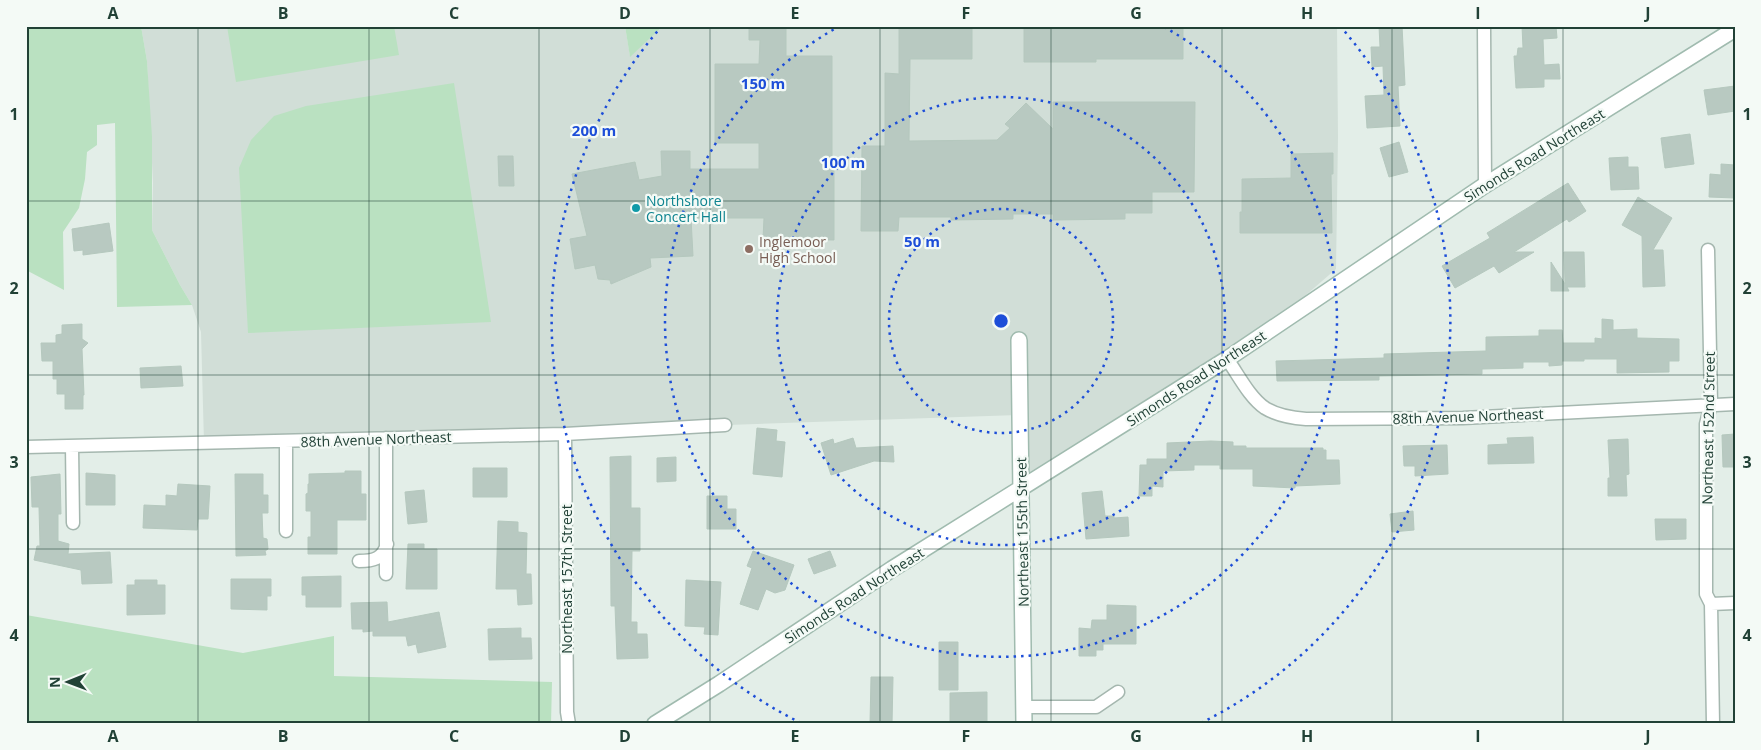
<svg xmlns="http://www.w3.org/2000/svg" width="1761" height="750" viewBox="0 0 1761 750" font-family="'Open Sans',sans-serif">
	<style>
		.built { fill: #d1ded7 }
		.green { fill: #bae1c1 }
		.building { fill: #b8c9c1; stroke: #b5c8be }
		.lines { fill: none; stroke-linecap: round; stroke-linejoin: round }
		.street-casing { stroke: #a5b7af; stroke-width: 15 }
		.secondary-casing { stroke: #a0bbaf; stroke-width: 18 }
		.street { stroke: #fff; stroke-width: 12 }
		.secondary { stroke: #fff; stroke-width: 15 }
		.grid { fill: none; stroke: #214136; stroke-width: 1; stroke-opacity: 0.55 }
		.ring { fill: none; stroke: #1d4ed8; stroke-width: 2.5; stroke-dasharray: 2.5 5 }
		.culture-dot { fill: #0f9aa8; stroke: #f4faf6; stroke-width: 2 }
		.education-dot { fill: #8d6e63; stroke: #f4faf6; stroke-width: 2 }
		.labels { text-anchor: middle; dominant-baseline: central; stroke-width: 4.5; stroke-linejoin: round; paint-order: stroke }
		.street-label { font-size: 14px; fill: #214136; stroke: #f4faf6 }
		.culture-label { font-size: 14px; fill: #0d838f; stroke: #f4faf6; text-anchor: start }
		.education-label { font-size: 14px; fill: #785e54; stroke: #f4faf6; text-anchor: start }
		.centre { fill: #1d4ed8; stroke: #f4faf6; stroke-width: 2.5 }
		.ring-label { font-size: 15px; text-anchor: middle; font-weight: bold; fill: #1d4ed8; stroke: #f4faf6; stroke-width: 4.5; stroke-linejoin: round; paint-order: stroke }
		.neatline { fill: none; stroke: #214136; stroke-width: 2 }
		.grid-label { font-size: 16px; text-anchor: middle; font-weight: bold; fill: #214136 }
	</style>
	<rect width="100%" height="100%" fill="#e3eee8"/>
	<path class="built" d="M141,26H625L630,56L663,26H1337L1338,137L1336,269L1248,345L1022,487L1019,415L204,443L201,332L192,305L180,285L152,230L153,183L147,61Z"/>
	<path class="green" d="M26,26H141L147,61L152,137V230L180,285L192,305L117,307L115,123L97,125V145L87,152L85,179L79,208L63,232L64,290L26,270Z
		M227,26H394L399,55L236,82Z
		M625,26H663L630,57Z
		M454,83L491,322L248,333L239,168L251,140L274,116L306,106Z
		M26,615L243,653L334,636V676L552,682L551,724H26Z"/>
	<path class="building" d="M749,26H786V56H832V170H834V240L763,239L764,218H691L693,256L650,258L651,267L611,284L610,280L598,279L595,265L575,269L570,239L587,236L572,174L635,162L639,180L662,176L661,151H690V169H759V143H715V64H759L760,40H749Z
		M899,26H972V59H910L909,141L997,140L1010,128L1005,124L1026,103L1053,129V102H1195L1194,192H1152V213H1125V219L1053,220V214H1013V219L951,220V217H899L898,231H861L862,146H885V73L899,74Z
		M1024,26H1183V59H1096V62H1024Z
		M1379,26H1402L1405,85L1398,86L1400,126L1367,128L1365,96L1384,95L1383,66L1372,67L1371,47H1380Z
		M1522,26H1556L1557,38L1543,39L1544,65L1559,64L1560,79H1544V87L1516,88L1514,56H1517L1518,48H1523Z
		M1735,86V111L1708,115L1704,90Z
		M1690,134L1694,164L1665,168L1661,138Z
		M1399,142L1408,172L1389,177L1380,148Z
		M1333,153V174H1331L1332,233H1240V212H1242V179L1291,178V154Z
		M498,156H513L514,186H499Z
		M1628,157V167H1638L1639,189L1611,190L1609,158Z
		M1721,164L1735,165V198L1709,197L1710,174L1721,175Z
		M1568,183L1586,211L1569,222L1567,219L1514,252H1534L1499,273L1494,266L1455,288L1442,266L1490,238L1487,233Z
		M1638,197L1672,218L1653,250H1663L1665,286L1643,287L1642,236L1622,225Z
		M109,223L113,251L83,255V250L74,251L72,229Z
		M1564,252H1584L1585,287H1567L1569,291H1551V262L1565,284Z
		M1602,319L1613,320V330L1637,329V338L1679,339V361H1669V372L1617,373V359H1584V361H1562V365L1549,366V362H1523V368L1482,369V374L1379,376V380L1277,381L1276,361L1384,358V354L1486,351V337L1539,336V330H1562L1563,343H1595V338L1602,339Z
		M82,324V339L88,343L82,349L84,395H83V409H65V394H57V379H53V361H42L41,343H56V335L62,334V325Z
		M181,366L183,386L141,388L140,368Z
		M757,428L777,430L776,441L785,442L782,477L753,474Z
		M1735,434V467H1723L1722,435Z
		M1533,437L1534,463L1488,464V445L1508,444L1507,438Z
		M853,438L856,448L893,446L894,462L874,461L831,475L821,443L833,439L834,444Z
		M1628,439L1629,474L1626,475L1627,496H1608V478H1610L1608,440Z
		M1211,441L1233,442V446H1246V448H1323V450H1326V460H1339L1340,484L1295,486V488L1253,486V469H1220V465H1194V470L1163,471V487L1152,486V496H1139L1140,465H1147V459H1167V443Z
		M1447,445L1448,474L1415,476V466H1404L1403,446Z
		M631,456V508H640V551H632L631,622H637V634H647L648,658L617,659L615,606H611L610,457Z
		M676,457V481L657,482V458Z
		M473,468H507V497H473Z
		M345,471H361V494H366V520H337V554H308V537H311V511H306V494L308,493V484H309V474L345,473Z
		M86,473L115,475V505H86Z
		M60,474L61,514H58V541L69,544L68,554L110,552L112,583L82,584L81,570L34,560L37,546H40L39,507H32L31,477Z
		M235,474H263V495H268V513H262L263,538L267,539L268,549L265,551L266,555L236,556Z
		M178,484L210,486L208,519H198L197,530L143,528L144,505L166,506V495L177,496Z
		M424,490L427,522L408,524L405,492Z
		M1102,491L1105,516H1114V518L1128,517L1129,536L1086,539L1082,493Z
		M707,496H727V509H736V529H707Z
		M1413,511L1414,530L1392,532L1390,514Z
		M1655,519H1686V539L1656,540Z
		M498,521L518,522V532L527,533L526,574H531L532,604L518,605L517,589H496Z
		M408,544H424V549H437V589H406Z
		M753,551L794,565L785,590L775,593L766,589L758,610L740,604L752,568L747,566Z
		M830,551L836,566L814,574L808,559Z
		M341,576V607H306V595H302V577Z
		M231,579H271V596H267V610L231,609Z
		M135,580H157V585H165V614L127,615V585H135Z
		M686,580L721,582L718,635L704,634L705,627L685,626Z
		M387,602L388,622L439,612L446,647L418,653L416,644L408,646L406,636H373V631L363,632V629H352L351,603Z
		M1107,605L1136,606V644H1103V650H1096V656H1079V628L1091,629L1092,620H1107Z
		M521,628V638H531L532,659L489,660L488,629Z
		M939,642H958V690H939Z
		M871,677H893L892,724H870Z
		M987,692V724H950V693Z"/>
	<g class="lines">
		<defs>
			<path id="street" d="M1484,26L1485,185
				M1708,250L1711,404L1706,424V594L1711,604L1713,724
				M1227,359C1238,374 1249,397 1265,408C1278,416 1292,418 1306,419L1463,418L1735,404
				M565,434L567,712L569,724
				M286,441V531
				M72,446L73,523
				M26,447L565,434L725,425
				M359,561C373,561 383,559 387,544
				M386,574V438
				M1711,604L1735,603
				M1024,707H1096L1118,692"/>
			<path id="secondary" d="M1019,340L1024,724
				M655,724L719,684L892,569L1227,359L1485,185L1735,29"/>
		</defs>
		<use href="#street" class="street-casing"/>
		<use href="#secondary" class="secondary-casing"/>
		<use href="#street" class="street"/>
		<use href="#secondary" class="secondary"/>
	</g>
	<path class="grid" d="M198,26V724M369,26V724M539,26V724M710,26V724M880,26V724M1051,26V724M1222,26V724M1392,26V724M1563,26V724M26,201H1735M26,375H1735M26,549H1735"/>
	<g class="ring">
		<circle cx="1001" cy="321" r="112"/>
		<circle cx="1001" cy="321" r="224"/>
		<path d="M1164 27A336 336 0 1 1 838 27"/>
		<path d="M801 723A449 449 0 0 1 662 26M1340 26A449 449 0 0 1 1201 723"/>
	</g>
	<circle class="culture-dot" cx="636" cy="208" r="5"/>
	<circle class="education-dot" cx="749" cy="249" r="5"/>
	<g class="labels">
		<g class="street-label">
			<text transform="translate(1534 155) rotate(-32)">Simonds Road Northeast</text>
			<text transform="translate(1196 378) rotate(-33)">Simonds Road Northeast</text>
			<text transform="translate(1468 416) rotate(-2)">88th Avenue Northeast</text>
			<text transform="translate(1708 428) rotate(-89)">Northeast 152nd Street</text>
			<text transform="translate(376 439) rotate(-2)">88th Avenue Northeast</text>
			<text transform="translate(1022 532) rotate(-91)">Northeast 155th Street</text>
			<text transform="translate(566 579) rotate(-90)">Northeast 157th Street</text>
			<text transform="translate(854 595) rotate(-33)">Simonds Road Northeast</text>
		</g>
		<g class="culture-label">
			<text x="646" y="200">Northshore<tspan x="646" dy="16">Concert Hall</tspan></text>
		</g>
		<g class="education-label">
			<text x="759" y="241">Inglemoor<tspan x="759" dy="16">High School</tspan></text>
		</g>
	</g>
	<circle cx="1001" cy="321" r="8" class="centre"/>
	<g class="ring-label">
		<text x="763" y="89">150 m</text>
		<text x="594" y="136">200 m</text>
		<text x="843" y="168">100 m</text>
		<text x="922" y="247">50 m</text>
	</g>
	<rect width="1761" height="750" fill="none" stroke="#f4faf6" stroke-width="55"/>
	<g transform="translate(68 682) rotate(269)" stroke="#f4faf6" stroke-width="4" paint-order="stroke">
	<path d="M0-4L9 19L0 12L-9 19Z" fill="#214136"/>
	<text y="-8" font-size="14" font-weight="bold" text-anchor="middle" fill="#214136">N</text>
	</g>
	<rect x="28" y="28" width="1706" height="694" class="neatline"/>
	<g class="grid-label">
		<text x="113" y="19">A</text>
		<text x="283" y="19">B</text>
		<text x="454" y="19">C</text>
		<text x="625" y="19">D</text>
		<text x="795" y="19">E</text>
		<text x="966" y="19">F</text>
		<text x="1136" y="19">G</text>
		<text x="1307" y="19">H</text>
		<text x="1478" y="19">I</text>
		<text x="1648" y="19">J</text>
		<text x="14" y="120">1</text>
		<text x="1747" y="120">1</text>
		<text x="14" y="294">2</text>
		<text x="1747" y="294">2</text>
		<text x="14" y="468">3</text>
		<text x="1747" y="468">3</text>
		<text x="14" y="641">4</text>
		<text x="1747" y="641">4</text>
		<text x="113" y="742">A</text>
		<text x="283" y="742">B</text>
		<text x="454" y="742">C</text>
		<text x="625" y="742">D</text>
		<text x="795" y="742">E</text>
		<text x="966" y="742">F</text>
		<text x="1136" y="742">G</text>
		<text x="1307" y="742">H</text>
		<text x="1478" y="742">I</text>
		<text x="1648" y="742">J</text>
	</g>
</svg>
